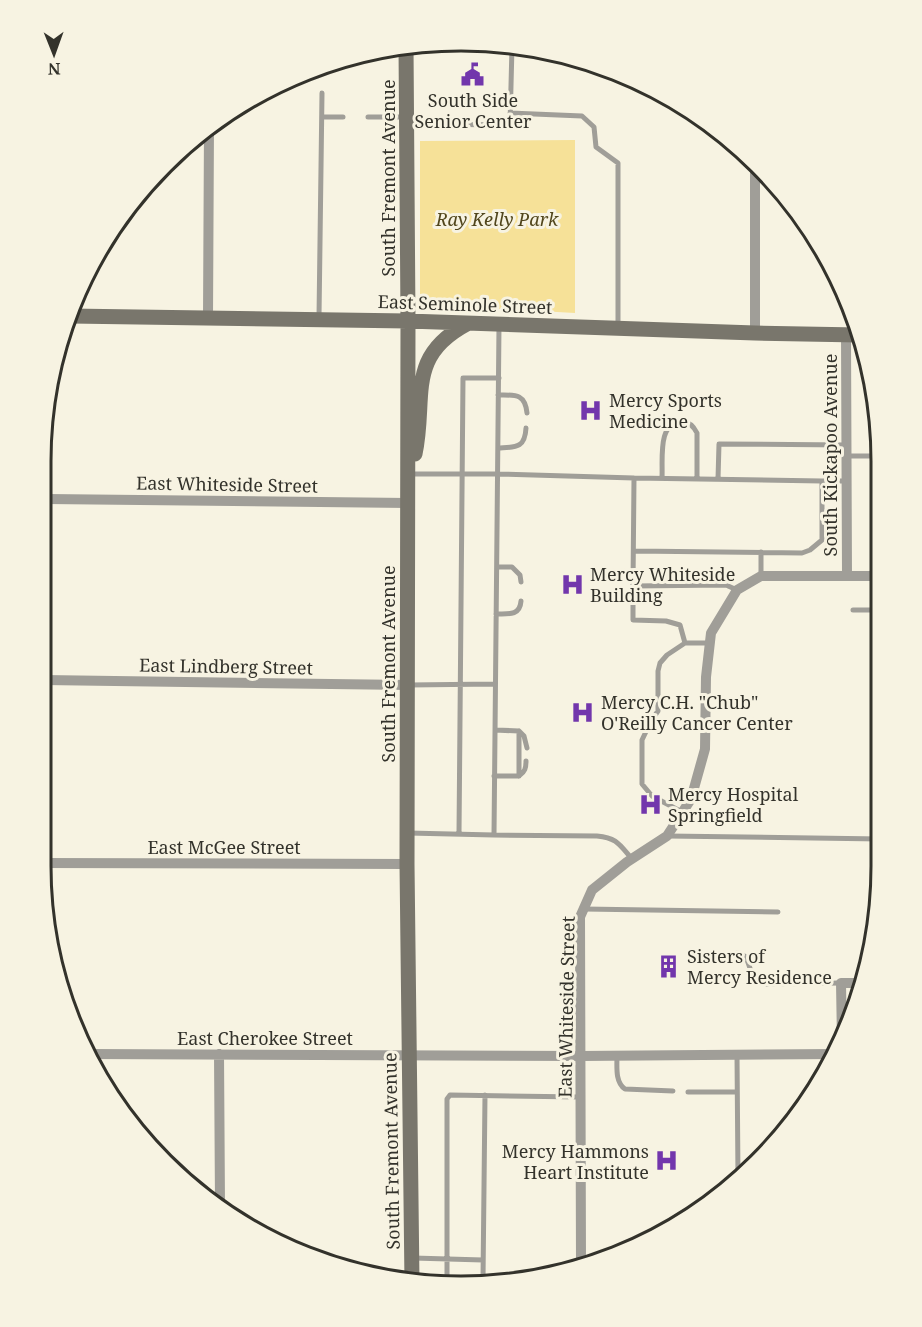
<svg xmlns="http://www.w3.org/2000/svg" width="922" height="1327" viewBox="0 0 922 1327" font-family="'Noto Serif',serif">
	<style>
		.green { fill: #f6e198 }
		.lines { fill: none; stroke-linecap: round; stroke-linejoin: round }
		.lane { stroke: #a09e98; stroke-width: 5 }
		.street { stroke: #a09e98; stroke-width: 10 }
		.secondary { stroke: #79766c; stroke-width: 15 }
		.labels { text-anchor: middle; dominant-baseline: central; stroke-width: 6; stroke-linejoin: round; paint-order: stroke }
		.poi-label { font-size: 18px; fill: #33322b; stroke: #f7f3e2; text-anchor: start }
		.street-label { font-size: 18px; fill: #33322b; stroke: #f7f3e2 }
		.park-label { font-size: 18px; font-style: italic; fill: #51461c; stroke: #f7f3e2 }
		.rim { fill: none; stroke: #33322b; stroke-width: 3 }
	</style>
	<rect width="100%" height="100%" fill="#f7f3e2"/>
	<path class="green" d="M575,140V313L429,305L420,297V141Z"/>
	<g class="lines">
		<path class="lane" d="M510,113L582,116L594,127L596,147L618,163V326
			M322,117H343
			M368,117H405
			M409,124L510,125L512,46
			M319,317L322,93
			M498,395C515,395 525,393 527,413
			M498,448C515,447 525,449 526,428
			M847,456H875
			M409,474H498L634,478
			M662,478C663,460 657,420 683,422C690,422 694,427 697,433V479
			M718,479L719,444L847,445
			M822,481H847
			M634,551L802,553L810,550L822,540V481L634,478L633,586L726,585L737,590
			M497,567H512L520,575L521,582
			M761,576V552
			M633,586V620L666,621L680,625L685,643
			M853,610H877
			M496,614C508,614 520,616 521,601
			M409,685L495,684
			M519,731L524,736L527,748
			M494,776H519V731L495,730
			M519,776C525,772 526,768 526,761
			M682,812L652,796L642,784V740L651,721L658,711V671L660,663L667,655L685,643H710
			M408,833L494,835L499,326
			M459,834L463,378H499
			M494,835L597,836C617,838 619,844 632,859
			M667,836L881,839
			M584,909L778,912
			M711,957L739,953L746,957L751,971L755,981L767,984L841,983
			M617,1055C617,1067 615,1082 625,1089L673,1091
			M737,1055L738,1178
			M688,1092H737
			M413,1258L483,1260
			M483,1280L485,1095
			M447,1282V1099L450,1095L581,1097"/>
		<path class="street" d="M755,161V333
			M208,318L209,126
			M846,335L847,575
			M47,499L408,503
			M44,680L408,685
			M41,863L407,864
			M842,1041L841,983H863
			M90,1054L581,1056L835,1054
			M219,1054L220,1205
			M581,1265L580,917L592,890L627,862L667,836L691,799L705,749L706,677L711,633L737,590L761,576H877"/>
		<path class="secondary" d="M406,46L408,321L407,864L412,1283
			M70,316L408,321L755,333L859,335
			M415,454C427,398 405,357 467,324"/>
	</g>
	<defs>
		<symbol id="civic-bare" viewBox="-9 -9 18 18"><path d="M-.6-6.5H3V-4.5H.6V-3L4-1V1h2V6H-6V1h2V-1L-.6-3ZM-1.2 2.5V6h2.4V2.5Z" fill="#7236ac" stroke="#f7f3e2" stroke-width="2.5" paint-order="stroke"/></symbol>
		<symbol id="hospital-bare" viewBox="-9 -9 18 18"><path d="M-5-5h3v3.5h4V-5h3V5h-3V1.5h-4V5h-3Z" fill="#7236ac" stroke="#f7f3e2" stroke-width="2.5" paint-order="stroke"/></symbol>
		<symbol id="building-bare" viewBox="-9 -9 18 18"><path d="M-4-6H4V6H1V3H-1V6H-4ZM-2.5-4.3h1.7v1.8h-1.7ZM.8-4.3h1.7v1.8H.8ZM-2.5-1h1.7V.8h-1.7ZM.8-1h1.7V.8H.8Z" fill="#7236ac" stroke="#f7f3e2" stroke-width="2.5" paint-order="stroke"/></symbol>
	</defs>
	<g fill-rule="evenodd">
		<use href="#civic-bare" x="456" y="58" width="33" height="33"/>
		<use href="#hospital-bare" x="574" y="394" width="33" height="33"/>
		<use href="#hospital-bare" x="556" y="568" width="33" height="33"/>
		<use href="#hospital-bare" x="566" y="696" width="33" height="33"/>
		<use href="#hospital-bare" x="634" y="788" width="33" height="33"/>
		<use href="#building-bare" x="652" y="950" width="33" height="33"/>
		<use href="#hospital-bare" x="650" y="1144" width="33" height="33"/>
	</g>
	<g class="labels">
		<g class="poi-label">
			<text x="473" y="100" text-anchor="middle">South Side<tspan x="473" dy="21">Senior Center</tspan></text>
			<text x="609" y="400">Mercy Sports<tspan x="609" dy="21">Medicine</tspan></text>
			<text x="590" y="574">Mercy Whiteside<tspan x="590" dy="21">Building</tspan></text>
			<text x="601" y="702">Mercy C.H. "Chub"<tspan x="601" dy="21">O'Reilly Cancer Center</tspan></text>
			<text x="668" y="794">Mercy Hospital<tspan x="668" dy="21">Springfield</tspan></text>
			<text x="687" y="956">Sisters of<tspan x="687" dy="21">Mercy Residence</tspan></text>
			<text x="649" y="1151" text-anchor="end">Mercy Hammons<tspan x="649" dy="21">Heart Institute</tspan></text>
		</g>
		<g class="street-label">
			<text transform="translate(388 178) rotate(-90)">South Fremont Avenue</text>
			<text transform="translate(465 304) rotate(2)">East Seminole Street</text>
			<text transform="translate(830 455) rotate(-90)">South Kickapoo Avenue</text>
			<text transform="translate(227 484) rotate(1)">East Whiteside Street</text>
			<text transform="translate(388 664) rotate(-90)">South Fremont Avenue</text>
			<text transform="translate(226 666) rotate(1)">East Lindberg Street</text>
			<text x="224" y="847">East McGee Street</text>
			<text transform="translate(566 1007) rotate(-89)">East Whiteside Street</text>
			<text x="265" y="1038">East Cherokee Street</text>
			<text transform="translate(391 1151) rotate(-91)">South Fremont Avenue</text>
		</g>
		<g class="park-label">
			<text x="497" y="219">Ray Kelly Park</text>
		</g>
	</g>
	<path d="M0 0H922V1327H0ZM461 51H461A410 410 0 0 1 871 461V866A410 410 0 0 1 461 1276H461A410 410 0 0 1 51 866V461A410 410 0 0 1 461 51Z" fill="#f7f3e2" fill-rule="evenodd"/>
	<path class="rim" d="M461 51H461A410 410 0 0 1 871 461V866A410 410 0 0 1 461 1276H461A410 410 0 0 1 51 866V461A410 410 0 0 1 461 51Z"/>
	<g transform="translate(54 54) rotate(179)" stroke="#f7f3e2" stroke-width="4.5" paint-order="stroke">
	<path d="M0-4.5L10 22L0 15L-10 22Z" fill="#33322b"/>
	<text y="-9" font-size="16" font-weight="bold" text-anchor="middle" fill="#33322b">N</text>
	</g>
</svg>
